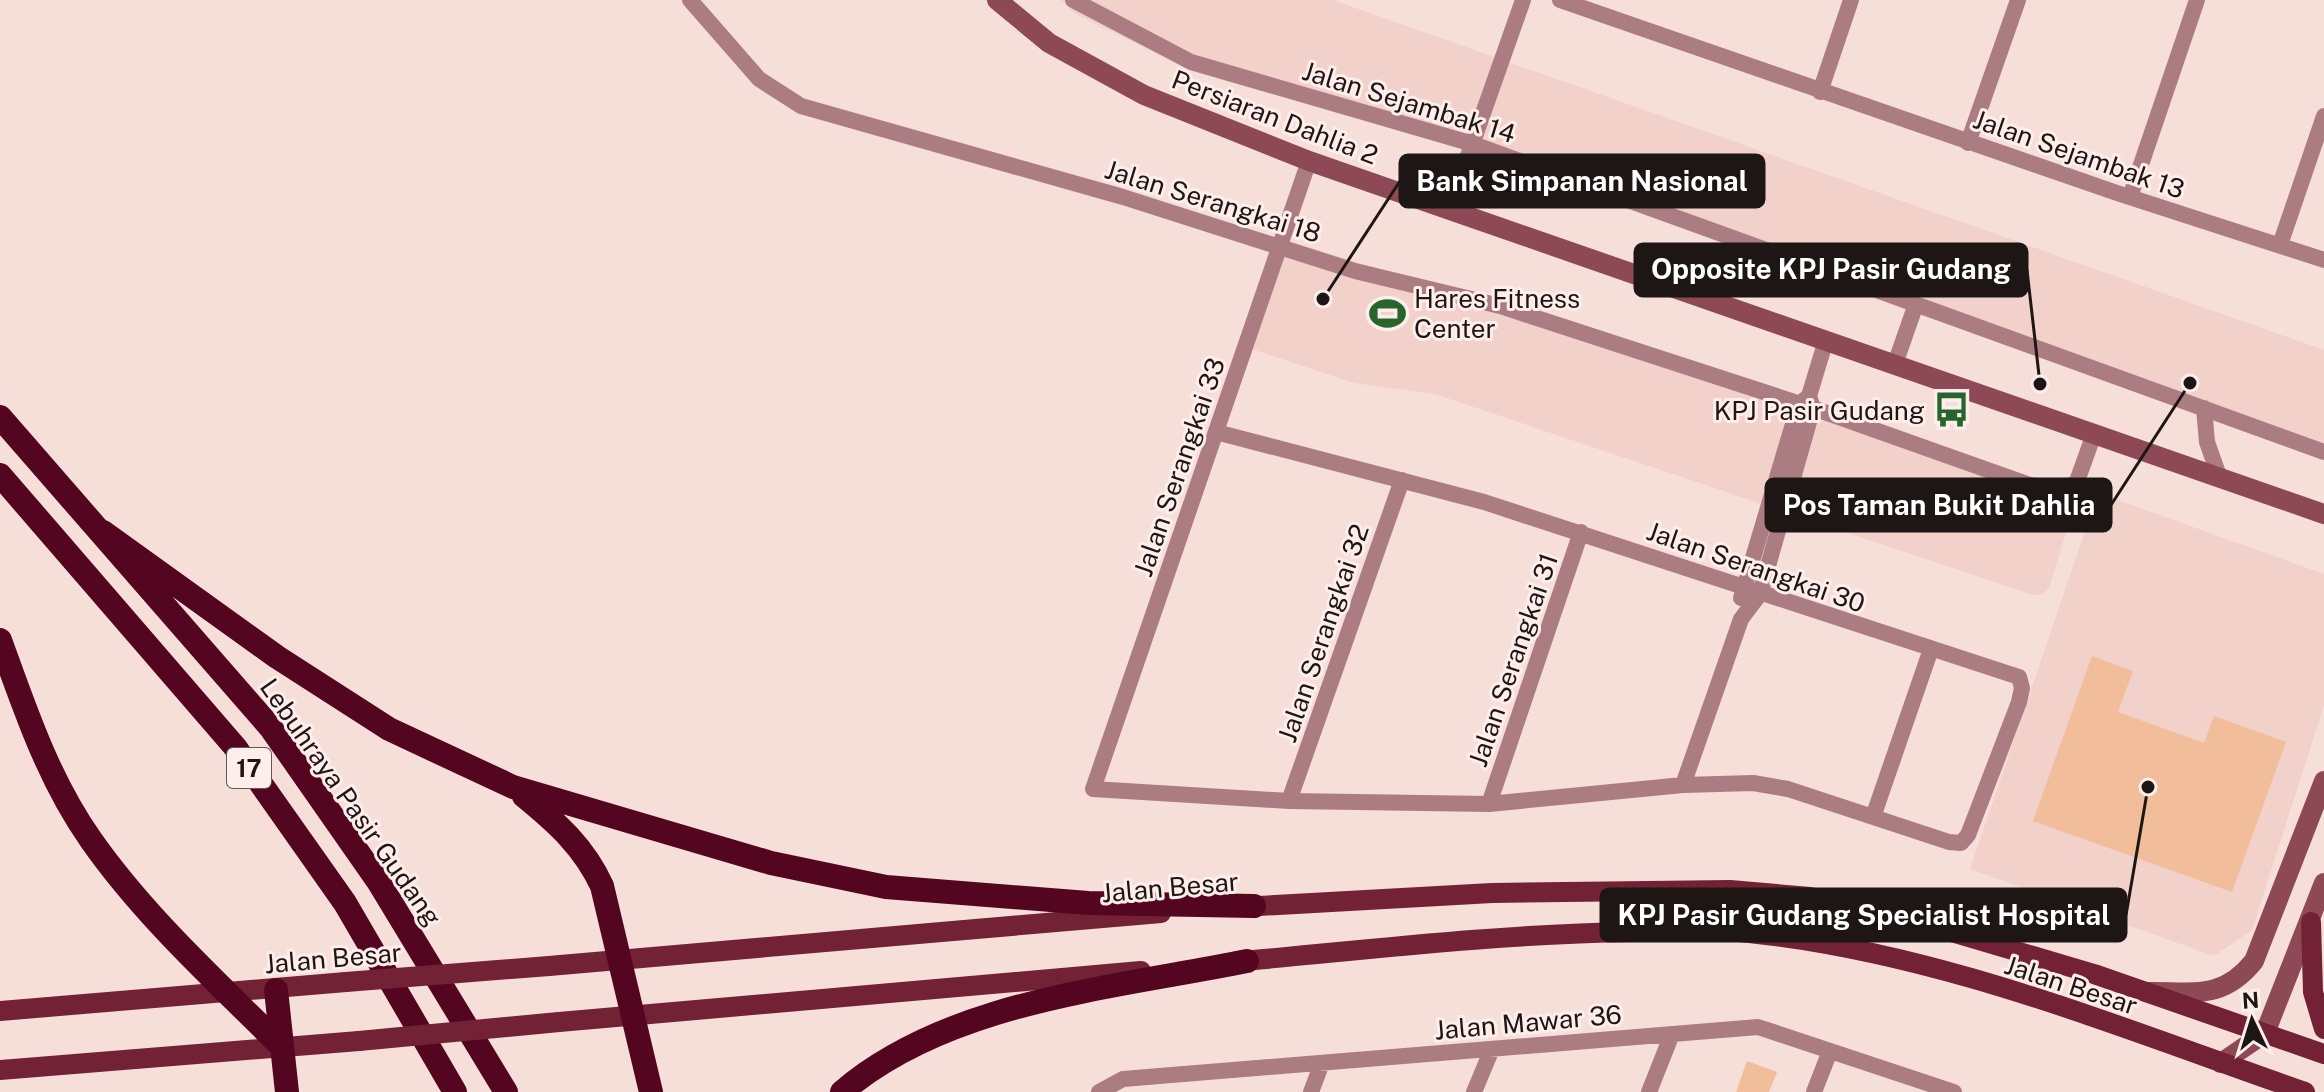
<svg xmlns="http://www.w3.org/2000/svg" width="2324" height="1092" viewBox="0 0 2324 1092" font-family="'Public Sans',sans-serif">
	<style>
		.built { fill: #f1d1ca }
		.building { fill: #f1bd9b }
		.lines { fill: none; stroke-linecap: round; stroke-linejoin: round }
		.street { stroke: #ac7c83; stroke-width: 16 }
		.secondary { stroke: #8d4956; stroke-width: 20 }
		.primary { stroke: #732236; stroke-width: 20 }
		.highway { stroke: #540620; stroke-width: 24 }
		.primary-bridge { stroke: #732236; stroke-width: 20 }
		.labels { text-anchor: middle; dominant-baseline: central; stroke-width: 6; stroke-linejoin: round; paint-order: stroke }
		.shield { fill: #fdeeeb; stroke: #615754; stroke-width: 2 }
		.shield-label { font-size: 24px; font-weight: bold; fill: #1e1614 }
		.street-label { font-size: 26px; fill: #1e1614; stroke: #fdeeeb }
		.poi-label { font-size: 26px; fill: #1e1614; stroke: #fdeeeb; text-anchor: start }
		.leader { fill: none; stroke: #1e1614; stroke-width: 3 }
		.callout-dot { fill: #1e1614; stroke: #fdeeeb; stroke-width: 3 }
		.callout { fill: #1e1614; stroke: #1e1614; stroke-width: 3 }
		.callout-label { font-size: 28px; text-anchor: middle; font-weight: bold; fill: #fff }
	</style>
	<rect width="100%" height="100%" fill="#f6ded9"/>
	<path class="built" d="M1061,0H1333L2324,350V460L1490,157L1192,70L1077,15Z
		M1289,241L1417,281L1480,293L1573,321L2078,493L2049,588L2042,595H2033L1435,394L1354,383L1252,349Z
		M2098,493L2324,574V705L2252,930L2214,956L1970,869Z"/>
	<path class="building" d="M2092,656L2133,671L2118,712L2204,743L2214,716L2286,742L2232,892L2033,821Z
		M1747,1061L1777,1072L1769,1092H1736Z"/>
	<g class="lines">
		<path class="street" d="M690,0L759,79L801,106L1123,197L1355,271L1500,306L1813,408L2030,485L2052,489L2076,484L2094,434
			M1073,0L1191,62L1473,144L2324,452
			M1560,0L2117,193L2324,260
			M1820,92L1851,0
			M1968,143L2018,0
			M2130,197L2197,0
			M1450,207L1523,0
			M2280,245L2324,116
			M1895,364L1916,304
			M2204,408L2207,442L2219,476
			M1216,432L1484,502L2019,677L2022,688L2019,702L1968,835L1961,843L1949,842L1788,789L1753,783L1683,785L1489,804L1289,801L1093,789C1165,580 1237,370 1309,161
			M1741,598L1799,404L1807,398
			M1683,785L1741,619L1760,594L1813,408L1809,396L1826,340
			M1289,801L1402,480
			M1489,804L1581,532
			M1873,817L1931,649
			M1099,1092L1123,1079L1758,1027L1954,1092
			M1311,1092L1322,1063
			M1474,1092L1492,1049
			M1649,1092L1672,1034
			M1814,1092L1830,1051"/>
		<path class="secondary" d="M997,0L1049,43L1144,95L1309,161L2324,514
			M2146,992C2193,991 2222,1001 2254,961L2324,781
			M2221,1063L2265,1033L2324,883"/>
		<path class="primary" d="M1241,907L1492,893L1730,890L1810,897L1887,913L2094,974L2324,1054
			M2311,922L2313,992L2324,1029
			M1233,962C1365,950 1498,934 1631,932C1663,932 1697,929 1728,931C1927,947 2118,1027 2305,1092
			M549,966L1161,913
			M0,1011L346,982
			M559,1022L1141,971
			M0,1070L359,1041"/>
		<path class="highway" d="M0,417L271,728L378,881L506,1092
			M0,475L235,747L345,903L455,1092
			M103,532L277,657L389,729L513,787L771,863L886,887L1088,903L1254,906
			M0,640C25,709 48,779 91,840C145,917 216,981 282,1047
			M524,796C557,823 584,847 602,886L651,1092
			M276,990L287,1092
			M842,1092C948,1001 1114,988 1247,961"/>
		<path class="primary-bridge" d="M346,982L549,966
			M359,1041L559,1022"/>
	</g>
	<defs>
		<symbol id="stadium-bare" viewBox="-9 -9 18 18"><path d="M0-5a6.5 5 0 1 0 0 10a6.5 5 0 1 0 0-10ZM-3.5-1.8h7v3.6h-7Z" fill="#28652c" stroke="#fdeeeb" stroke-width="2.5" paint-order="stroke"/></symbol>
		<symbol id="bus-bare" viewBox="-9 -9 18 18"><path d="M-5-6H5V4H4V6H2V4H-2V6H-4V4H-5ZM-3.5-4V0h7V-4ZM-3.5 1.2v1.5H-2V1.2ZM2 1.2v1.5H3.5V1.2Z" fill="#28652c" stroke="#fdeeeb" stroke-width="2.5" paint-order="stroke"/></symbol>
	</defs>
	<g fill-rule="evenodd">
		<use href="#stadium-bare" x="1362" y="288" width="51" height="51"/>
		<use href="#bus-bare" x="1926" y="384" width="51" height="51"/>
	</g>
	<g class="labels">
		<rect class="shield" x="227" y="748" width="44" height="40" rx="6"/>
		<g class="shield-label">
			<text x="249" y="768">17</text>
		</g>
		<g class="street-label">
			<text transform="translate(1409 102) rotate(17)">Jalan Sejambak 14</text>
			<text transform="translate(1275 117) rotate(21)">Persiaran Dahlia 2</text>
			<text transform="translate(2079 154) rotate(19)">Jalan Sejambak 13</text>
			<text transform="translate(1213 201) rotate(17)">Jalan Serangkai 18</text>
			<text transform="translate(1179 467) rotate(-71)">Jalan Serangkai 33</text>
			<text transform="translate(1756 567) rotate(19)">Jalan Serangkai 30</text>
			<text transform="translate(1323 633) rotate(-71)">Jalan Serangkai 32</text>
			<text transform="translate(1513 660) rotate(-71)">Jalan Serangkai 31</text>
			<text transform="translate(351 802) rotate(55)">Lebuhraya Pasir Gudang</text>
			<text transform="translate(1170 887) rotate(-5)">Jalan Besar</text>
			<text transform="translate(333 958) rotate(-5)">Jalan Besar</text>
			<text transform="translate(2071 985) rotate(18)">Jalan Besar</text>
			<text transform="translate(1528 1022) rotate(-5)">Jalan Mawar 36</text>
		</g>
		<g class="poi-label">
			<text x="1414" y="298">Hares Fitness<tspan x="1414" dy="30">Center</tspan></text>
			<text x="1925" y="410" text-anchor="end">KPJ Pasir Gudang</text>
		</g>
	</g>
	<path class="leader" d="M1323 299L1400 181M2040 384L2027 270M2190 383L2111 505M2148 787L2126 915"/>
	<g class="callout-dot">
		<circle cx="1323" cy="299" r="8"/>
		<circle cx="2040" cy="384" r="8"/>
		<circle cx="2190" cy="383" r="8"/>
		<circle cx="2148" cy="787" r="8"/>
	</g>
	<g class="callout">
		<rect x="1400" y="155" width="364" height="52" rx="8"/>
		<rect x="1635" y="244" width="392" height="52" rx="8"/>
		<rect x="1766" y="479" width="345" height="52" rx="8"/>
		<rect x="1601" y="889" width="525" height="52" rx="8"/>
	</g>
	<g class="callout-label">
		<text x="1582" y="191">Bank Simpanan Nasional</text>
		<text x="1831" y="279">Opposite KPJ Pasir Gudang</text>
		<text x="1939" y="515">Pos Taman Bukit Dahlia</text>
		<text x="1864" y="925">KPJ Pasir Gudang Specialist Hospital</text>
	</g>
	<g transform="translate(2252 1020) rotate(356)" stroke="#fdeeeb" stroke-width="6" paint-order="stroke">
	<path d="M0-6L14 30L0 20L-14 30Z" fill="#1e1614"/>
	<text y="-12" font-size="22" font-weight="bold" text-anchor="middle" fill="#1e1614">N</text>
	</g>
</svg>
